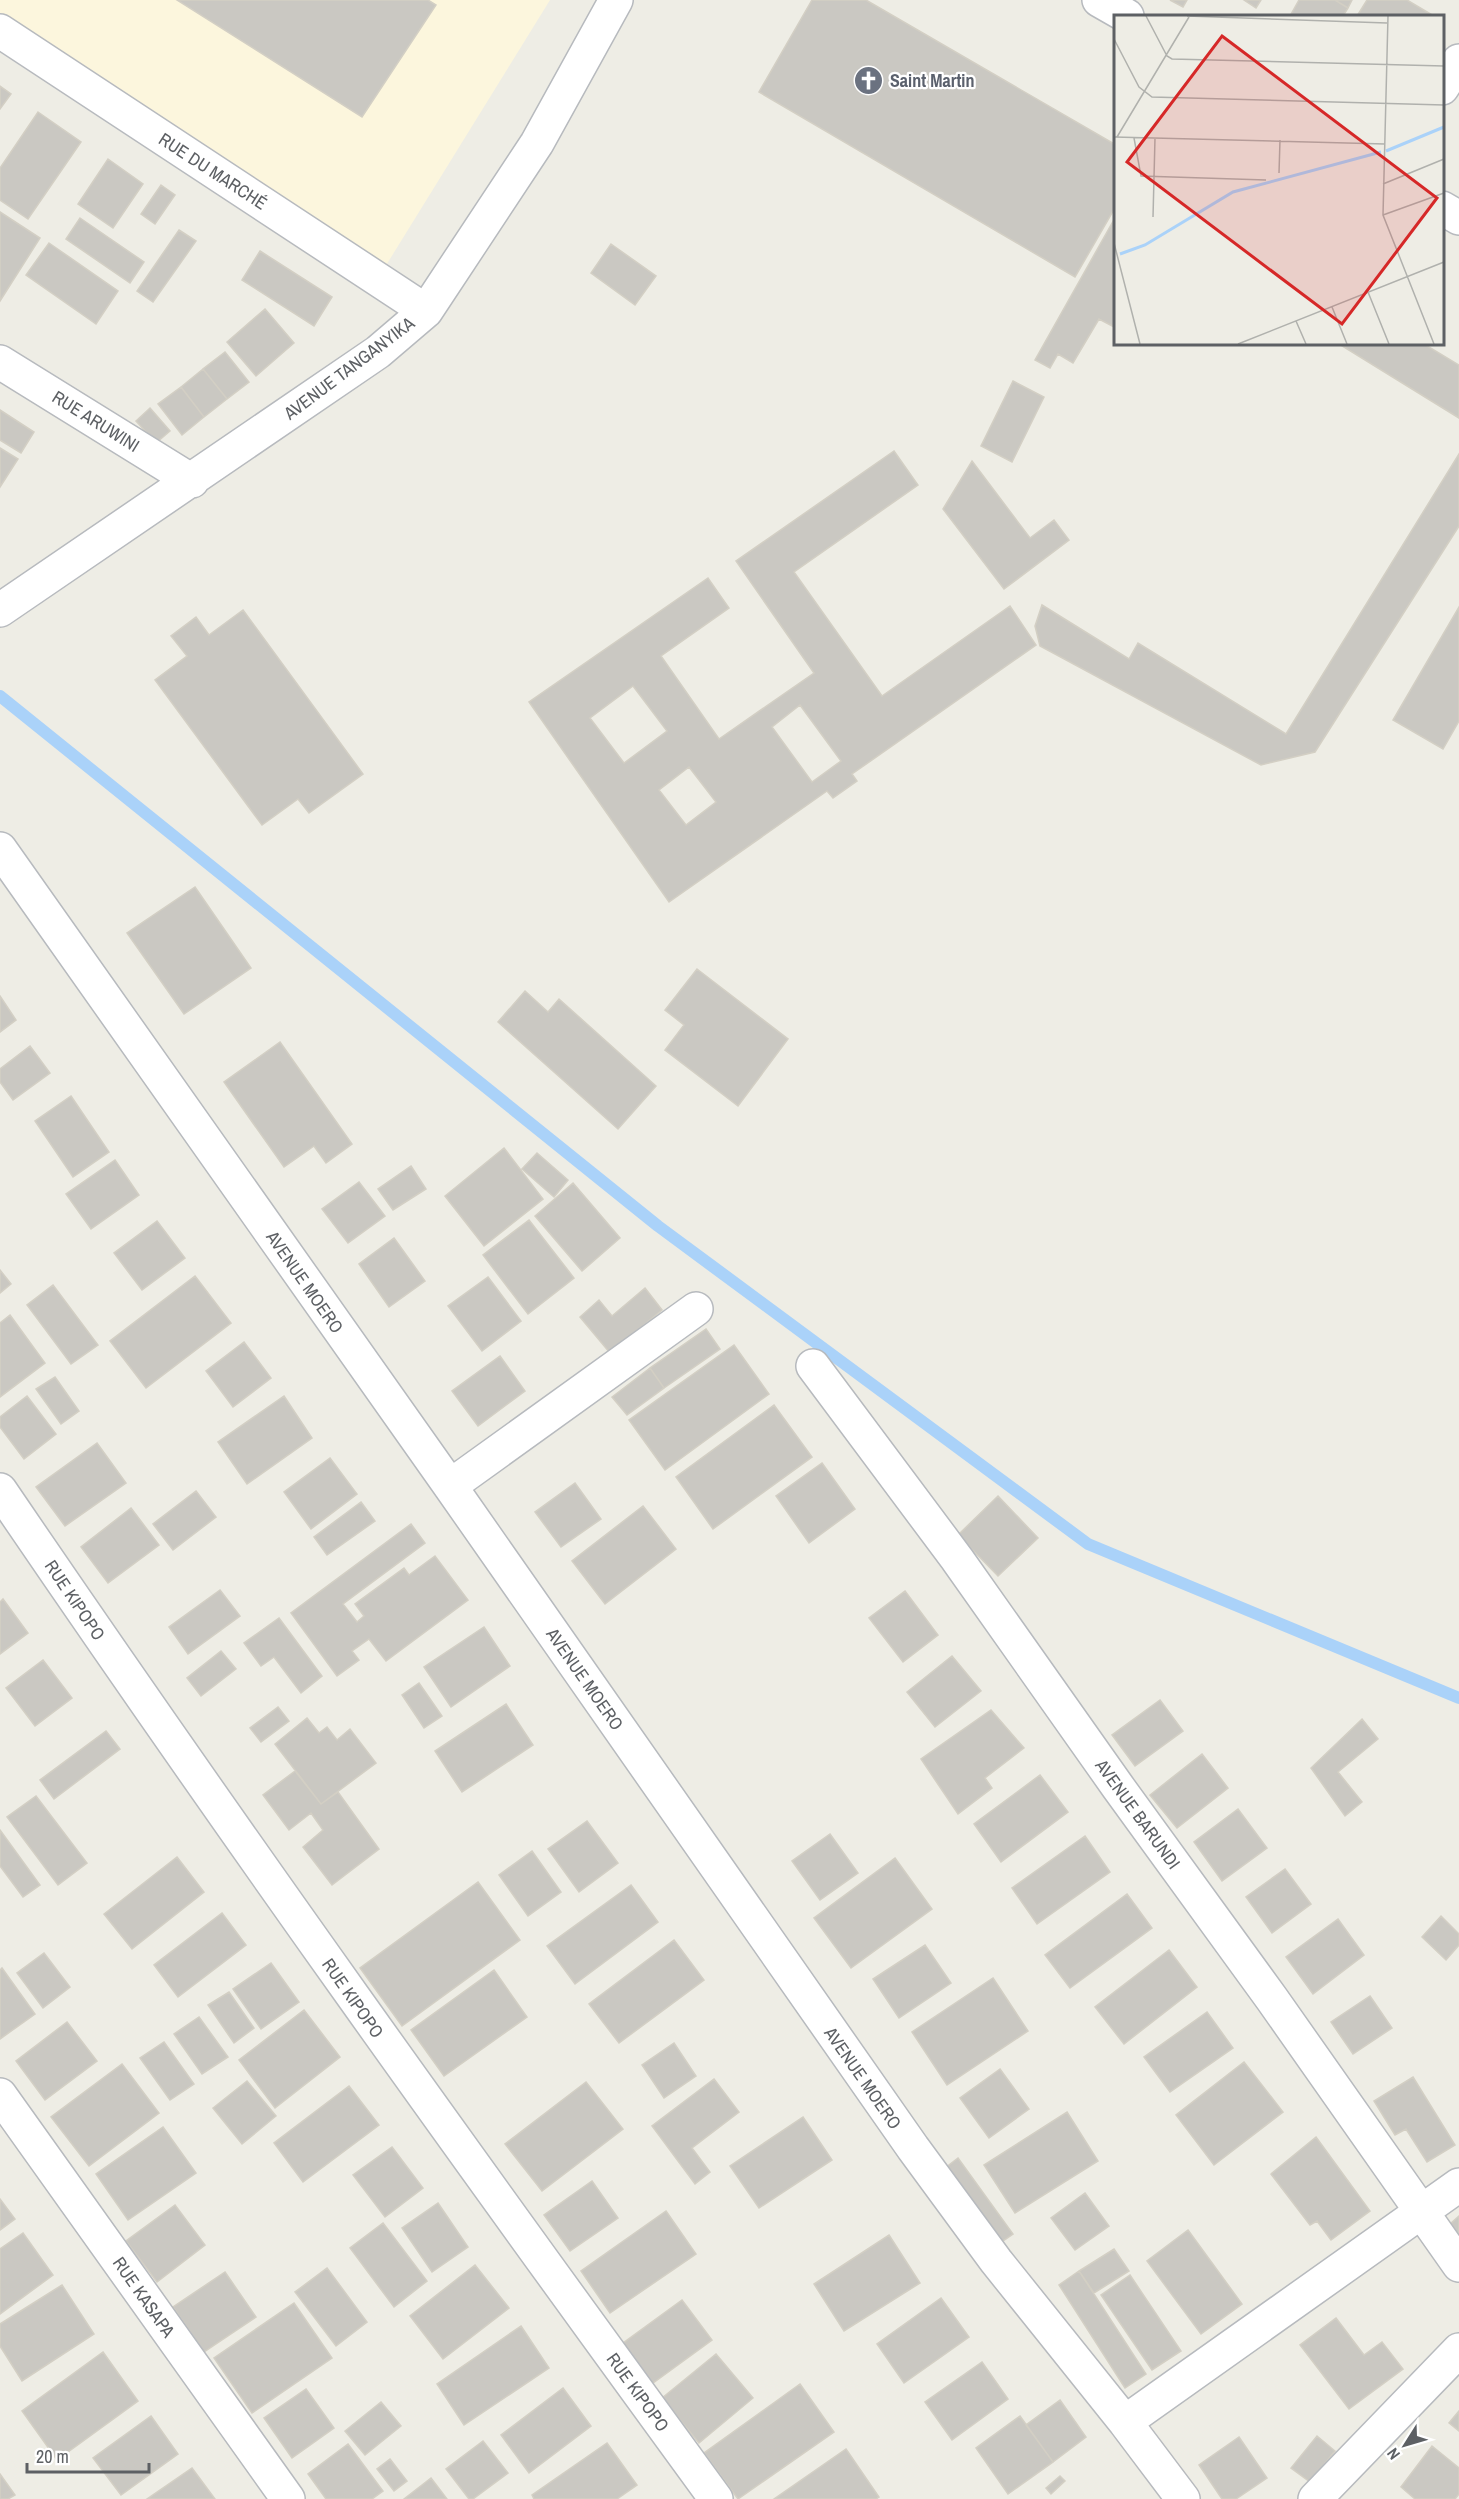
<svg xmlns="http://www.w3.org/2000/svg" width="1459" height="2499" viewBox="0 0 1459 2499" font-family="'Archivo Narrow',sans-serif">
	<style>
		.commercial { fill: #fcf6dd }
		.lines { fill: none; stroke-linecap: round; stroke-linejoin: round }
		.stream { stroke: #aad2f9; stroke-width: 12 }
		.building { fill: #cac8c2; stroke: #d3cfc4; stroke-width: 1.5; fill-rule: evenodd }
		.minor-casing { stroke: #b7babe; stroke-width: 36 }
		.tertiary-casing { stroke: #b7babe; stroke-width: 36 }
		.minor { stroke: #fff; stroke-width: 33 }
		.tertiary { stroke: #fff; stroke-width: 33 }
		.labels { text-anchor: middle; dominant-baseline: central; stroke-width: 4.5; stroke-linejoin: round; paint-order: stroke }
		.worship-label { font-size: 18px; font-weight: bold; fill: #5b616d; stroke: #fff; text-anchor: start }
		.street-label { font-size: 18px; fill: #5d6064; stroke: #fff }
		.inset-river { fill: none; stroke: #aad2f9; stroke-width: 3 }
		.inset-road { fill: none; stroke: #b0b1ad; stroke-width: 1.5 }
		.view { fill: #d62828; fill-opacity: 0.15; stroke: #d62828; stroke-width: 3 }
		.inset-edge { fill: none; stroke: #5d6064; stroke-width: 3 }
	</style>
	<rect width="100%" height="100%" fill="#eeede5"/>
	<path class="commercial" d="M0,0H550L385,267L0,25Z"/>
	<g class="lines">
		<path class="stream" d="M0,696L658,1226L1088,1544L1459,1698"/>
	</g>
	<path class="building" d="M177,0H428L436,5L362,117Z
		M812,0H866L1116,145V206L1075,277L759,92Z
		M1170,0H1187L1183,7Z
		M1244,0H1261L1256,8Z
		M1299,0H1335L1348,8L1343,16H1290Z
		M1335,0H1352L1348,8Z
		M1367,0H1407L1434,16H1357Z
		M0,86L11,94L0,109Z
		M38,112L81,142L28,219L0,200V168Z
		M108,159L143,184L113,228L78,204Z
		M161,185L175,195L155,224L141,214Z
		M0,212L40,238L0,301Z
		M1116,216V328L1099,319L1073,363L1058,354L1050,368L1035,360Z
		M80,218L144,262L130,283L66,239Z
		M179,230L196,241L153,302L137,291Z
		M49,243L118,291L96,324L26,275Z
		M611,244L656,276L635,305L591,273Z
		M260,251L332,297L314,326L242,280Z
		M265,309L294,343L256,376L227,342Z
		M1339,344H1424L1459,365V418Z
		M225,352L249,382L227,399L203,369Z
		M203,369L227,399L204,417L181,387Z
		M1013,381L1044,397L1012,462L981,446Z
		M181,387L204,417L182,435L158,404Z
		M150,408L170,431L156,443L136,421Z
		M0,410L34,432L21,453L0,440Z
		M0,448L18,459L0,487Z
		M894,451L918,485L794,572L882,696L1010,606L1036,645L852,774L857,781L833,798L827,791L669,902L529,702L708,578L729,608L661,656L719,739L814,673L736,561ZM633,686L667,731L624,763L590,718ZM800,705L841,761L812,782L772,727ZM689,767L716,802L686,825L659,790Z
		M1459,454V526L1315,752L1261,765L1040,646L1035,626L1042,605L1129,659L1138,643L1286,734Z
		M972,461L1030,538L1054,520L1069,540L1004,589L943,509Z
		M1459,607V721L1443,749L1393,720Z
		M243,610L363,774L309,813L298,799L262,825L155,680L187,656L171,636L196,617L209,635Z
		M195,887L251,968L184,1014L127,933Z
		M697,969L788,1039L738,1106L665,1050L684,1025L665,1010Z
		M525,991L548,1012L559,999L656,1086L618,1129L498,1022Z
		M0,996L16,1020L0,1032Z
		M280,1042L352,1144L326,1163L314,1146L284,1167L224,1082Z
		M30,1046L50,1073L13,1100L0,1082V1069Z
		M71,1096L109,1152L73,1177L35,1121Z
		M504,1148L543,1199L484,1246L445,1196Z
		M537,1153L568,1180L554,1197L522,1169Z
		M115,1160L139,1195L91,1229L66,1194Z
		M411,1166L426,1189L393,1210L378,1189Z
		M359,1182L385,1216L348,1243L322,1209Z
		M573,1183L620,1238L582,1271L535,1216Z
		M529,1220L574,1278L528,1314L483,1255Z
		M157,1221L185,1258L142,1290L114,1253Z
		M394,1238L425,1281L389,1307L359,1264Z
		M0,1270L11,1284L0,1293Z
		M195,1276L231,1323L146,1388L110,1341Z
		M488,1277L521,1321L482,1351L448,1306Z
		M53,1285L98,1345L71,1364L27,1305Z
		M645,1288L662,1310L610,1353L580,1317L599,1300L612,1316Z
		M10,1315L45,1363L0,1397V1323Z
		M706,1329L720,1349L664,1388L650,1368Z
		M244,1342L271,1378L233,1407L206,1371Z
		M734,1345L769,1394L665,1470L629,1420Z
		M500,1356L525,1391L478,1426L452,1391Z
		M650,1368L664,1388L627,1415L612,1397Z
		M55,1377L79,1411L61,1424L36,1389Z
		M27,1396L56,1434L24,1459L0,1427V1417Z
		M284,1396L312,1438L247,1484L218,1442Z
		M774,1405L812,1457L713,1529L676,1477Z
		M97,1443L126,1483L65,1526L36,1487Z
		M330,1458L357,1494L311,1529L284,1492Z
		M822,1463L855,1509L809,1543L776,1496Z
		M575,1483L601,1519L561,1547L535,1512Z
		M196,1491L216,1517L173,1550L153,1524Z
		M998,1496L1038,1538L998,1576L958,1535Z
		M361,1502L375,1521L327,1555L314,1537Z
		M643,1506L676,1549L605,1604L572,1561Z
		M131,1508L159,1545L108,1583L81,1547Z
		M411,1524L425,1543L343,1604L357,1622L364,1616L355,1604L404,1568L409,1575L435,1556L468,1600L386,1661L369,1639L352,1651L359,1660L337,1676L291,1613Z
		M220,1590L240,1616L188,1654L169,1627Z
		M905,1591L938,1635L903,1662L869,1618Z
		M3,1599L28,1633L0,1654V1602Z
		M279,1618L322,1676L301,1693L274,1657L261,1666L244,1643Z
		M484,1627L510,1666L451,1707L424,1667Z
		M221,1651L236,1669L201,1696L187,1678Z
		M952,1656L981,1691L935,1727L907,1692Z
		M43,1660L72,1698L35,1726L6,1688Z
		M419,1683L442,1716L424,1728L402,1695Z
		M1160,1700L1183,1731L1135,1766L1112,1735Z
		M506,1704L533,1745L462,1792L435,1751Z
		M278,1707L289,1721L261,1742L250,1728Z
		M991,1710L1024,1748L985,1778L992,1788L958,1814L921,1759Z
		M307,1718L319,1733L327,1727L337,1740L350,1729L376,1763L321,1804L275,1744Z
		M1362,1719L1378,1739L1338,1772L1362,1802L1345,1816L1311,1768Z
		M106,1731L120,1749L54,1799L40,1780Z
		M1202,1754L1228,1788L1177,1828L1150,1795Z
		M295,1771L321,1804L338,1792L379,1849L332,1885L303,1847L323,1830L311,1813L289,1830L263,1795Z
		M1040,1775L1068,1812L1001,1862L974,1824Z
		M36,1796L87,1863L58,1885L7,1817Z
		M1238,1809L1267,1848L1222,1881L1194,1842Z
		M587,1821L618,1863L579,1892L548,1849Z
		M0,1830L40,1885L23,1897L0,1866Z
		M830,1834L858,1873L820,1900L792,1861Z
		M1085,1836L1110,1872L1037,1924L1012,1888Z
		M532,1851L561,1892L528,1916L499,1875Z
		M177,1857L204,1892L132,1949L104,1914Z
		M895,1858L932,1909L851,1968L814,1918Z
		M1285,1869L1311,1904L1272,1933L1246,1897Z
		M478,1882L520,1940L402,2026L360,1968Z
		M631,1885L658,1922L575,1984L547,1946Z
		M1127,1894L1152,1928L1070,1988L1045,1955Z
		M222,1913L246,1945L178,1997L154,1965Z
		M1441,1916L1459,1934V1945L1446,1960L1422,1937Z
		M1338,1919L1364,1955L1313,1994L1286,1957Z
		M674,1940L704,1980L619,2043L589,2004Z
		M925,1945L951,1983L899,2018L873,1979Z
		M1169,1950L1197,1987L1124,2044L1095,2007Z
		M44,1953L70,1987L43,2008L17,1973Z
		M271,1963L299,2002L261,2029L233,1989Z
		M2,1968L35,2014L0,2039V1970Z
		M494,1970L527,2017L444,2076L411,2030Z
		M993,1978L1028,2031L947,2085L912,2032Z
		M229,1992L254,2028L234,2043L208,2005Z
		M1370,1996L1392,2028L1353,2054L1331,2022Z
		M304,2010L340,2057L275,2108L239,2060Z
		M1207,2012L1233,2048L1170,2092L1144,2057Z
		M199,2017L228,2057L202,2074L174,2034Z
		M67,2022L97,2061L45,2100L16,2061Z
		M164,2042L194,2084L170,2100L140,2058Z
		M674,2043L696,2076L664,2098L642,2065Z
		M1244,2062L1283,2112L1214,2165L1176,2115Z
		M122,2064L159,2113L89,2166L51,2117Z
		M1000,2069L1029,2109L989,2138L960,2098Z
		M1413,2077L1455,2145L1427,2162L1406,2129L1395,2135L1374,2101Z
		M714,2079L739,2112L692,2148L710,2172L695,2184L652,2126Z
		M247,2081L276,2116L242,2144L213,2108Z
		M586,2082L623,2129L542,2191L505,2144Z
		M349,2086L379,2125L303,2182L274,2143Z
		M1067,2112L1098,2161L1015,2213L984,2165Z
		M803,2117L832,2160L759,2208L730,2166Z
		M163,2127L196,2173L128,2220L96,2174Z
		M1316,2137L1370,2211L1331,2240L1317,2221L1310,2225L1271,2174Z
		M392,2147L423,2188L385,2217L353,2175Z
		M958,2158L1013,2234L990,2250L936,2175Z
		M592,2181L618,2218L570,2251L544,2215Z
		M1085,2193L1109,2226L1075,2250L1051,2218Z
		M0,2199L15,2219L0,2230Z
		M438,2203L468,2247L432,2272L402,2228Z
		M175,2205L205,2245L157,2282L126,2241Z
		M666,2211L696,2254L610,2313L581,2271Z
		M1459,2216V2251L1441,2232Z
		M383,2223L427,2281L394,2307L350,2248Z
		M1188,2230L1242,2304L1201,2334L1147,2261Z
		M23,2233L53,2275L0,2314V2249Z
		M889,2235L920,2283L844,2331L814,2284Z
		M1114,2249L1129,2271L1094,2293L1079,2271Z
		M475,2265L509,2308L443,2359L410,2316Z
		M327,2268L367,2322L336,2346L295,2292Z
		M1079,2271L1146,2374L1125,2388L1059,2285Z
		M225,2272L256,2317L204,2352L173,2307Z
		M1130,2275L1181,2351L1152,2370L1101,2295Z
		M62,2285L94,2334L22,2381L0,2346V2324Z
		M941,2298L969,2337L904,2383L877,2344Z
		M682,2300L712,2340L649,2386L619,2346Z
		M294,2303L332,2358L252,2413L214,2358Z
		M1336,2318L1364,2355L1382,2342L1403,2369L1349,2409L1300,2345Z
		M521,2326L549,2368L464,2425L437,2384Z
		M103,2352L138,2401L57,2460L22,2411Z
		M716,2354L753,2398L699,2443L662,2398Z
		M982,2362L1008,2399L952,2440L925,2402Z
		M800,2384L834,2432L738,2499L704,2453Z
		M563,2388L591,2426L529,2473L501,2435Z
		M306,2389L334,2428L292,2458L264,2418Z
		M1060,2400L1086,2437L1053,2462L1026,2425Z
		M381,2402L401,2426L365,2455L345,2431Z
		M1459,2411V2431L1449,2423Z
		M151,2416L178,2454L121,2495L93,2458Z
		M1020,2416L1053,2462L1008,2494L976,2448Z
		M1317,2436L1335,2451L1310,2482L1291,2468Z
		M1239,2437L1267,2478L1236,2499H1222L1199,2465Z
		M483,2441L508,2473L473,2499H469L446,2469Z
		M607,2443L637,2485L617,2499H534L532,2495Z
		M348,2444L383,2491L372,2499H326L308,2474Z
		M1432,2446L1459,2468V2494L1455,2499H1415L1401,2487Z
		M846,2449L879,2497L876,2499H774Z
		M390,2459L407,2481L394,2491L377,2469Z
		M192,2468L215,2499H147Z
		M0,2474L15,2495L8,2499H0Z
		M1060,2476L1065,2481L1051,2494L1046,2488Z
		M431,2478L447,2499H404Z"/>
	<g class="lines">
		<defs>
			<path id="minor" d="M0,31L426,311
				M1442,88L1459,61
				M0,362L192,481
				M0,610L378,352L426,311L537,143L616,0
				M0,849L450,1486L913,2148L996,2261L1125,2422L1183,2499
				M813,1366L957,1559L1118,1787L1272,1999L1459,2265
				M450,1486L696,1309
				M0,1490C232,1831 473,2166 716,2499
				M0,2095L288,2499
				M1125,2422L1459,2185
				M1315,2499L1459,2350"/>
			<path id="tertiary" d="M1099,0L1127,16
				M1442,208L1459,218"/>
		</defs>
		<use href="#minor" class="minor-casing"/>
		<use href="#tertiary" class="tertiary-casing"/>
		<use href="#minor" class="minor"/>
		<use href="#tertiary" class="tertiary"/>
	</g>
	<defs>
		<symbol id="church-disc" viewBox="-11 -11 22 22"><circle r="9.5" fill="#6b7280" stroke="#fff"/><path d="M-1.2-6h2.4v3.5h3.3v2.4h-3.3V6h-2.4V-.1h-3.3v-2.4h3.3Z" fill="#fff"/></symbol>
	</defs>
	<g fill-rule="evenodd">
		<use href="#church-disc" x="852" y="64" width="33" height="33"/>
	</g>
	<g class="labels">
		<g class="worship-label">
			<text x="890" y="80">Saint Martin</text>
		</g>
		<g class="street-label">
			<text transform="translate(213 171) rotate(33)">RUE DU MARCHÉ</text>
			<text transform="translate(349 368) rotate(-37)">AVENUE TANGANYIKA</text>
			<text transform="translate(96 421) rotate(32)">RUE ARUWINI</text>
			<text transform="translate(305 1282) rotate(55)">AVENUE MOERO</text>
			<text transform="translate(75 1600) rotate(56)">RUE KIPOPO</text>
			<text transform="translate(585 1679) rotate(55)">AVENUE MOERO</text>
			<text transform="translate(1138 1814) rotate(54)">AVENUE BARUNDI</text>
			<text transform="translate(353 1998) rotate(55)">RUE KIPOPO</text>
			<text transform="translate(863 2078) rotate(55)">AVENUE MOERO</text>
			<text transform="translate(144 2297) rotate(55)">RUE KASAPA</text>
			<text transform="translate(638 2392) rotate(54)">RUE KIPOPO</text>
		</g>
	</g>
	<g transform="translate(1114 15)">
		<rect width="330" height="330" fill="#eeede5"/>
		<path class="inset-river" d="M272,136L330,112M6,239L31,230L119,177L267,137"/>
		<path class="inset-road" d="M32,1L53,41L58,44L330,51M73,1L273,8M274,1L269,200L320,329M0,24L25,72L38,82L330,90M0,122L271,129M3,122L75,2M20,123L27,161L152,165M165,158L166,125M269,169L330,144M269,200L330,178M39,202L41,123M0,228L26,329M254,277L275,329M218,292L233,329M182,306L192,329M124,329L330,247"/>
		<path class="view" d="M108,21L323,183L228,309L13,147Z"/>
		<rect width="330" height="330" class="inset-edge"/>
	</g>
	<g transform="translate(1405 2445) rotate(233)" stroke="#ffffff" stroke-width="4.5" paint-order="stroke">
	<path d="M0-4.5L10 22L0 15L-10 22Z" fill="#5d6064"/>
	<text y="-9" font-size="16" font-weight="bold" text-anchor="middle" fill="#5d6064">N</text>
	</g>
	<path d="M27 2463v9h122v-9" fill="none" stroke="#5d6064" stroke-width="3"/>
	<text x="36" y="2463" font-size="18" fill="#5d6064" stroke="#ffffff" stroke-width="4.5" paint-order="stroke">20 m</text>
</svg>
